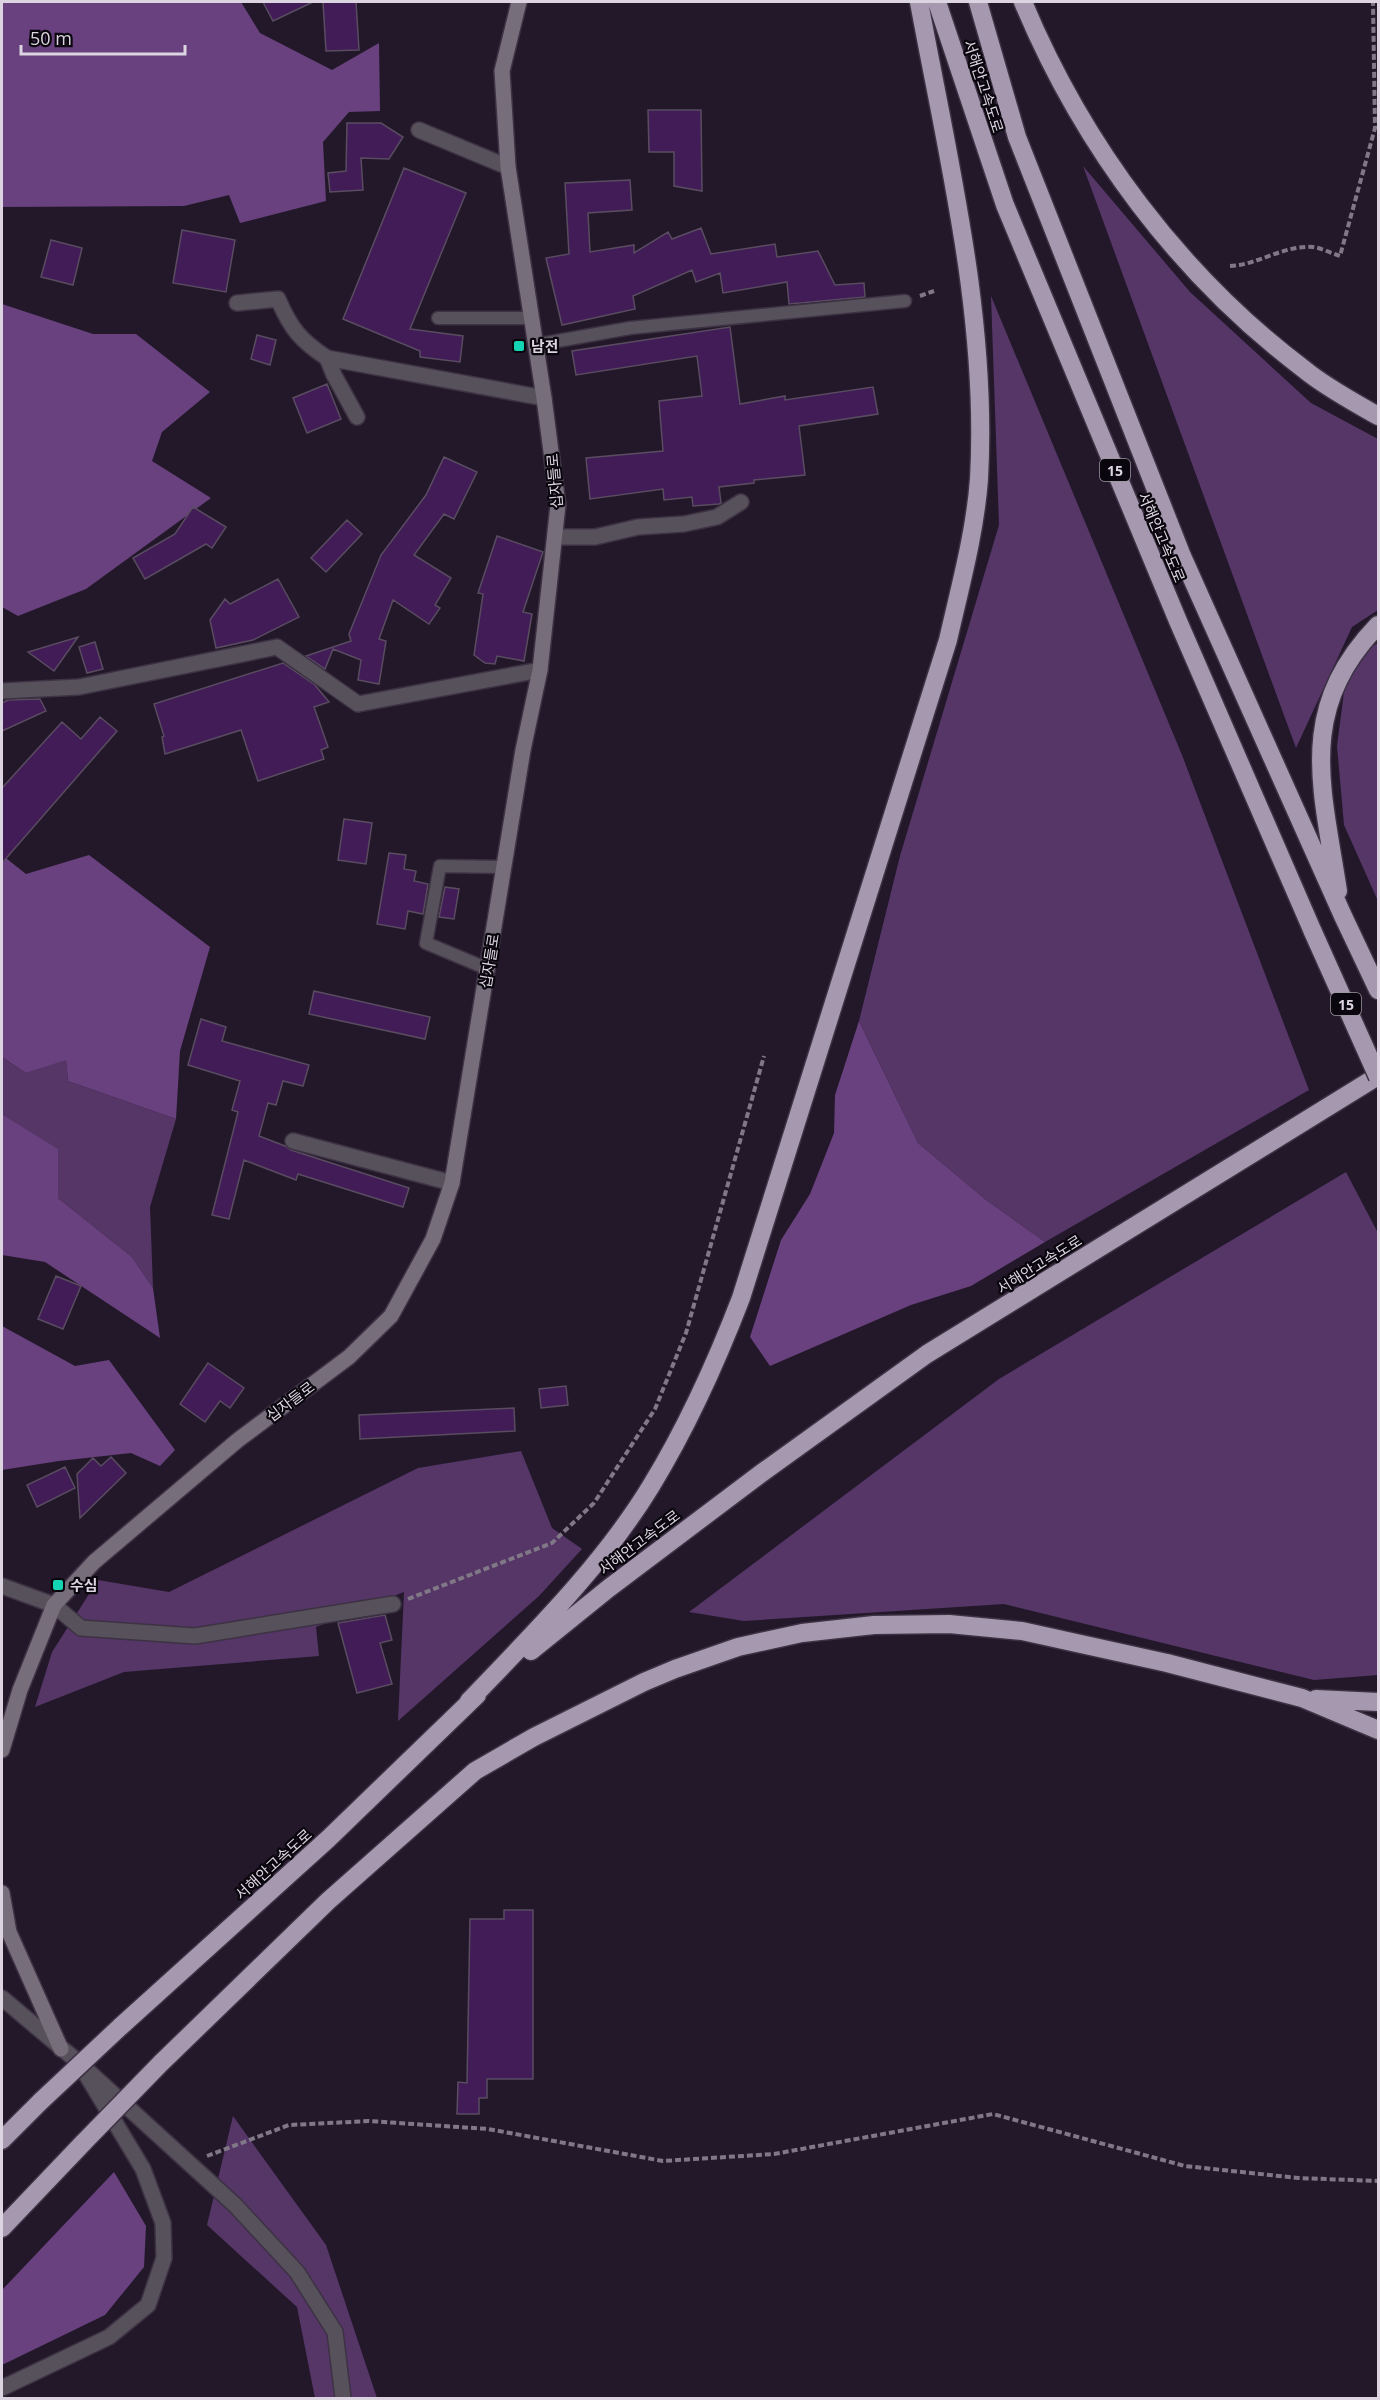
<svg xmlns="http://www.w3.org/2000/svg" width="1380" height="2400" viewBox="0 0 1380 2400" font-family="'Open Sans','Noto Sans KR',sans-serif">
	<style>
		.green { fill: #553667 }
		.forest { fill: #68417e }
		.building { fill: #421c56; stroke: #594c61; stroke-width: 1.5 }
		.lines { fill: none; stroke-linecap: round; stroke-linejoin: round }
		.service-casing { stroke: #3d3244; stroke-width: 15 }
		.minor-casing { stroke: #3d3244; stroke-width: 18 }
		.secondary-casing { stroke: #3d3244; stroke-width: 18 }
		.motorway-casing { stroke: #3d3244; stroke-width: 21 }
		.path { stroke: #807886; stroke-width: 4; stroke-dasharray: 6 3; stroke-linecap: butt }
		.service { stroke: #56515a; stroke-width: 12 }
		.minor { stroke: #56515a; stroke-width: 15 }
		.secondary { stroke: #776e7c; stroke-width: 15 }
		.motorway { stroke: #a698af; stroke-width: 18 }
		.motorway-bridge-casing { stroke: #3d3244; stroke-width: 21; stroke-linecap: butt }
		.motorway-bridge { stroke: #a698af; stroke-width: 18 }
		.poi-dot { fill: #14d5b3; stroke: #0a060d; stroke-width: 2 }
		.labels { text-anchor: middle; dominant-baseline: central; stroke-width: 4.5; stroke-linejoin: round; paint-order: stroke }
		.shield { fill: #0a060d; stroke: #9d97a1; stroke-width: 1.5 }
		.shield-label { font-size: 14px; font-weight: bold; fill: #dcd5e1 }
		.street-label { font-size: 15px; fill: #dcd5e1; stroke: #0a060d }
		.poi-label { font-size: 15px; font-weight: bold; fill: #dcd5e1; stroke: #0a060d; text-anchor: start }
	</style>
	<rect width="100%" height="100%" fill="#23182a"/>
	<path class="green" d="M1083,166L1190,292L1311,403L1378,439V610L1352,627L1296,748Z
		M991,296L1182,755L1309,1090L1045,1242L985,1199L918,1143L859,1021L900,856L999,525Z
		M1378,643V901L1344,825L1337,746L1348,661Z
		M2,1057L26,1073L66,1059L68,1081L176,1119L150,1207L153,1288L132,1257L58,1198L57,1149L2,1114Z
		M1346,1172L1378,1233V1675L1314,1680L1004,1604L744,1621L689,1612L999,1379Z
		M521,1451L552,1528L582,1549L539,1596L398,1721L404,1592L316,1627L319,1656L124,1672L35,1707L52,1652L98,1580L169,1592L418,1468Z
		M233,2116L326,2245L377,2398H315L297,2307L207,2225Z"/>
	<path class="forest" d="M2,2H241L260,33L332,70L379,43L380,111L349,112L323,142L326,201L240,223L229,195L184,206L2,207Z
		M2,304L93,334H136L210,392L162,432L152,461L211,498L86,589L18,616L2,607Z
		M2,855L26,874L89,855L210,947L180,1051L176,1119L68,1081L66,1060L26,1073L2,1057Z
		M859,1021L918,1143L985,1199L1045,1242L971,1286L911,1305L770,1366L750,1337L781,1240L810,1194L834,1133L835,1095Z
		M2,1114L58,1149V1198L132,1257L153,1288L160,1338L45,1262L2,1255Z
		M2,1326L75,1366L109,1360L175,1450L160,1466L131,1453L59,1461L2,1470Z
		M114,2172L146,2226L144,2267L105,2315L2,2365V2290Z"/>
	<path class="building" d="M263,2H313L273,21Z
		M323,2H356L359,50L326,51Z
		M648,110H701L702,191L674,186V152H649Z
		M347,123H381L403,137L389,159L361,158L363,190L330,192L328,173L346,171Z
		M404,168L466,193L410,329L463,336L460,362L420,357V351L343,319Z
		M630,180L632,210L588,213L590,252L634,245V253L668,232L672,239L701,228L711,254L775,244L777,257L818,251L835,285L864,283L865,297L789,304L787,282L723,293L720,273L696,282L692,270L633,296L635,309L562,325L546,258L569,254L565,183Z
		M182,230L235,240L226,292L173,283Z
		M51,240L82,248L73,285L41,277Z
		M730,327L740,404L785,396V400L873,387L878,414L799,426L805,475L754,480V483L719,487L721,503L719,504L693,506L692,497L664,500L663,489L590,499L586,458L663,451L659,401L702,396L697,356L576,375L572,351Z
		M257,335L276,340L270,365L251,359Z
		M327,384L341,419L307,433L293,398Z
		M444,457L477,472L454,519L444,514L414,555L451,578L435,605L440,608L429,624L393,600L379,639L386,641L379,684L358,680L361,660L333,649L325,669L306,656L351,641L349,634L381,555L426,495Z
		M193,507L226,527L212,548L206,544L145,579L133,558L175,534Z
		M347,520L362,534L326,572L311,558Z
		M497,536L543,552L523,612L532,614L524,661L497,656L495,664L485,663L474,655L483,594L478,593Z
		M278,579L299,617L253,640L216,648L210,620L225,599L230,604Z
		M78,637L54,671L28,652Z
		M95,642L103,669L87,673L79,647Z
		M283,663L315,685L329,702L314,707L328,747L321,750L324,759L258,781L241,730L165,754L162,737L164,736L154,704Z
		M40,699L46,711L2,731V703L8,700Z
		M100,717L117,731L2,863V788L62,722L81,739Z
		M344,819L372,823L366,864L338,860Z
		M389,853L406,855L404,869L416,871L414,881L428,884L423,914L408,911L405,929L377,924Z
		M445,887L459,889L454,919L439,917Z
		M314,991L430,1017L425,1039L309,1014Z
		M201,1019L226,1027L222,1041L309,1065L303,1086L283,1081L276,1105L268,1103L259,1136L285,1146L291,1150L409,1188L403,1207L298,1174L296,1180L244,1160L229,1219L212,1215L238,1112L232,1110L240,1081L188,1065Z
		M56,1276L81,1286L63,1329L38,1319Z
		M208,1363L244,1388L230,1408L220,1401L205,1422L180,1404Z
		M566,1386L568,1405L541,1408L539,1389Z
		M514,1408L515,1431L360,1439L359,1415Z
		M111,1457L126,1473L80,1518L77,1474L93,1458L101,1466Z
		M65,1467L75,1488L37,1507L27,1485Z
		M385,1615L392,1640L380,1643L392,1684L357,1693L338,1623Z
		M504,1910H533V2079H487V2098H479V2114H457L458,2082L467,2083L470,1919H504Z"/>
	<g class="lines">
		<defs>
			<path id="service" d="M438,318H531
				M535,345L630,328L905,301
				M488,969L426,943L440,866L504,867"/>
			<path id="minor" d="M419,130L508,167
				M237,303L278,299C291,329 300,340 327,358L544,398
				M327,358L334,375L357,417
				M556,537H595L638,527L684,524L717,517L741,502
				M2,691L79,687L277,647L358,704L540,670
				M293,1141L452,1183
				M2,1586L54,1605L81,1628L195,1636L393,1604
				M2,1998L77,2061L235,2205L297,2272L335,2332L343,2398
				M2,2388L109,2337L148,2305L164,2258L163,2223L143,2169L87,2076"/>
			<path id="secondary" d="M2,1750L20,1690L54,1605L94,1562L238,1440L349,1357L391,1316L433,1239L452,1183L523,750L540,670L558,505L544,398L508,167L502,71L519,2
				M2,1893L9,1932L61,2049"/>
			<path id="motorway" d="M937,2L1005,205L1178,621L1313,932
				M978,2L1017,137L1182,556L1343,916L1378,990
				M1023,2C1083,146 1180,276 1305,370C1327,388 1354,402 1378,416
				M1338,891C1322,786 1296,710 1378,625
				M531,1651L609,1588L763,1472L927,1354L1378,1076
				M1316,1699L1378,1702
				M469,1701C532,1635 603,1565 651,1486C687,1427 716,1363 741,1298L948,640C960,587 975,533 979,479C988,318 948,159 919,2
				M120,2027L328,1839L477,1695
				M161,2063L328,1901L475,1771L534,1737L644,1682L675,1669L738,1647L802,1633L874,1625L949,1624L1022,1631L1167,1663L1302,1698L1378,1730
				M2,2140L41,2101
				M2,2228L84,2142"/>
		</defs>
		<use href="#service" class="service-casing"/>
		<use href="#minor" class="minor-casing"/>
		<use href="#secondary" class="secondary-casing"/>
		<use href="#motorway" class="motorway-casing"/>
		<path class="path" d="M1230,266C1258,265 1283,245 1313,247C1321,248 1331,253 1340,256L1375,128L1373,2
			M920,296L934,291
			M408,1599L552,1543L594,1503L655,1409L686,1333L764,1056
			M207,2156L289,2125L369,2121L488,2129L663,2161L774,2154L993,2114L1185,2166L1298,2178L1378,2181"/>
		<use href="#service" class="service"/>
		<use href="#minor" class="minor"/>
		<use href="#secondary" class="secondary"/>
		<use href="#motorway" class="motorway"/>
		<defs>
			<path id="motorway-bridge" d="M1313,932L1378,1077
				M41,2101L120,2027
				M84,2142L161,2063"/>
		</defs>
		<use href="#motorway-bridge" class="motorway-bridge-casing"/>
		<use href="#motorway-bridge" class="motorway-bridge"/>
	</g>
	<g class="poi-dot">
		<rect x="513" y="340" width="12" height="12" rx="3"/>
		<rect x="52" y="1579" width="12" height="12" rx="3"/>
	</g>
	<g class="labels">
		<g class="shield">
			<rect x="1100" y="459" width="30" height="22" rx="4.5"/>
			<rect x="1331" y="993" width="30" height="22" rx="4.5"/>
		</g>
		<g class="shield-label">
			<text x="1115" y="470">15</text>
			<text x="1346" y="1004">15</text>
		</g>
		<g class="street-label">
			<text transform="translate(984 86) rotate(72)">서해안고속도로</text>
			<text transform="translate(554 481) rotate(-95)">십자들로</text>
			<text transform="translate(1162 537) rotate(67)">서해안고속도로</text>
			<text transform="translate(489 961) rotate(-81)">십자들로</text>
			<text transform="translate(1039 1264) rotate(-32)">서해안고속도로</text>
			<text transform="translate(290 1401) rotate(-37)">십자들로</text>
			<text transform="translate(639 1542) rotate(-37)">서해안고속도로</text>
			<text transform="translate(273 1864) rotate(-42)">서해안고속도로</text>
		</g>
		<g class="poi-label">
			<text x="531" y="346">남전</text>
			<text x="70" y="1585">수심</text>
		</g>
	</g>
	<rect width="1380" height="2400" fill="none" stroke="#dcd5e1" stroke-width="6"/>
	<path d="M21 45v9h164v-9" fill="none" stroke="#dcd5e1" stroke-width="3"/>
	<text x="30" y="45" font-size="18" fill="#dcd5e1" stroke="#0a060d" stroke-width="4.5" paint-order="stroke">50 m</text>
</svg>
